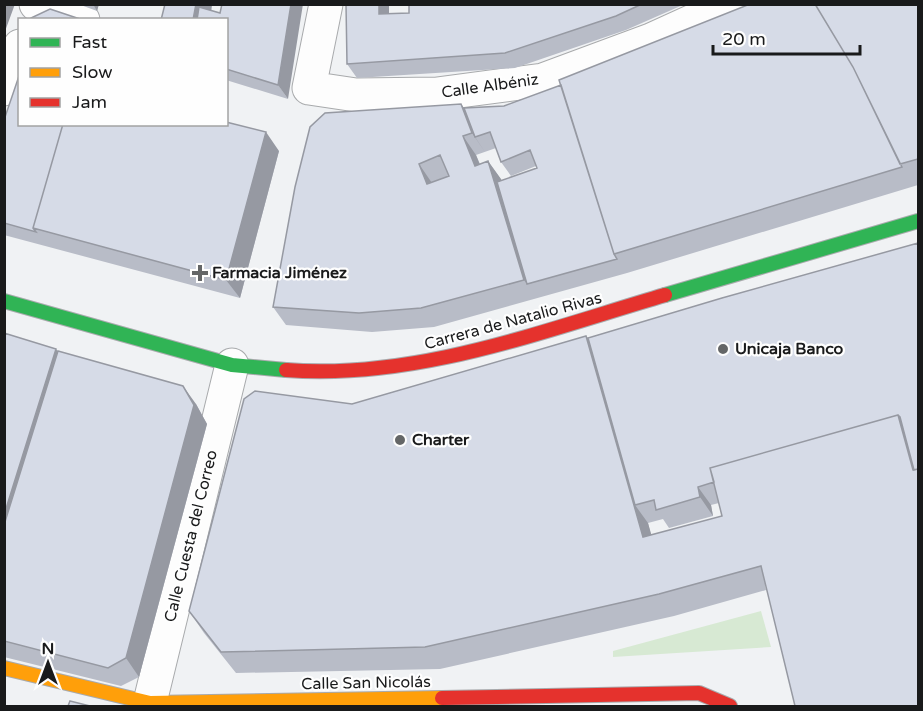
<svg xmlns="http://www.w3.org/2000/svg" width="923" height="711" viewBox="0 0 923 711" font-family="'Varela Round',sans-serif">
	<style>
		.green { fill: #d7e9d3 }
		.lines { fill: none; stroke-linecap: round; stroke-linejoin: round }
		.street-casing { stroke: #a8aaac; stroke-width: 35 }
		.fast-casing { stroke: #a8aaac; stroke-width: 16 }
		.slow-casing { stroke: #a8aaac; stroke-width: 16 }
		.jam-casing { stroke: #a8aaac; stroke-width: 16 }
		.street { stroke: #fdfdfd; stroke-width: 33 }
		.fast { stroke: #30b455; stroke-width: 14 }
		.slow { stroke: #ff9f0a; stroke-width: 14 }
		.jam { stroke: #e5322d; stroke-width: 14 }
		.wall { fill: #b8bcc7; fill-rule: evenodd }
		.shaded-wall { fill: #9699a2 }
		.building { fill: #d6dbe7; stroke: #9699a2; stroke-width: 1.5; fill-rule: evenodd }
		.poi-dot { fill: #646667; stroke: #fefefe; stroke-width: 2 }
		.labels { text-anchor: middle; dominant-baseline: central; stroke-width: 4.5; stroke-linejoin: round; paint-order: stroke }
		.street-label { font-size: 16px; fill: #191a1b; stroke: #fefefe }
		.poi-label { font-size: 16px; font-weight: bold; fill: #191a1b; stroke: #fefefe; text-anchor: start }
	</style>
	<rect width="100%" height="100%" fill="#f0f2f4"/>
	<path class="green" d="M761,611L771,647L613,657V651Z"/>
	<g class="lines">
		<defs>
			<path id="street" d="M36,4L83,20
				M326,4L309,88L356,95L437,94L543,80L651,40L730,4
				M4,89L20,46
				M149,706L232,365"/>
			<path id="fast" d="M665,295L918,221
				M4,301L232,365L286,370"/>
			<path id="slow" d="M4,668L150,703L442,698"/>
			<path id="jam" d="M286,370C416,380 542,331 665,295
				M442,698L699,693L730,706"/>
		</defs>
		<use href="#street" class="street-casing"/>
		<use href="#fast" class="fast-casing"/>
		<use href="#slow" class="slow-casing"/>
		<use href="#jam" class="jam-casing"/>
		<use href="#street" class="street"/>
		<use href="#fast" class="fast"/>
		<use href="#slow" class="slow"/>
		<use href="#jam" class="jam"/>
	</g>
	<path class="wall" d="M78,4H99L97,11Z
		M165,4H212L211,11L220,13L222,4L288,99L226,80V20Z
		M389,4V14L409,13V4H685L626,30L515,68L357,78L347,64Z
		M918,4V185L627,273L434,327L372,332L286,325L273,307L461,104L464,108L504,106ZM496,148L501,162L511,176L536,166L537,168L502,181L488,161L480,164L476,155Z
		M4,120L279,151L240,298L4,235Z
		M722,298L766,590L674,616L440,669L236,673L204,633L189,611L352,404L586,336L588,338ZM719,503L722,516L651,535L648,523L663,519L669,528L713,516L711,505Z
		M4,333L58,351L196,404L207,424L139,677L121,686L4,657Z"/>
	<path class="shaded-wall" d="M4,4H15L4,34Z
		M93,4H99L97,11Z
		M196,4H212L210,20H193Z
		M291,4H303L288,99L278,85Z
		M379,4H389V29L379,14Z
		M461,104L474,122L475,137L485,152L472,133Z
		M266,132L279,151L240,298L226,280Z
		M463,136L476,155L488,185L475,166Z
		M488,161L501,179L532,283L527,284L524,280Z
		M419,164L432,183L427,184Z
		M586,336L601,357L635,505L648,523L658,558L643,537Z
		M56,349L71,370L4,585V515Z
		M183,386L196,404L207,424L139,677L126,658Z
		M898,415L913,436L918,472L913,470Z
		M698,487L711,505L713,516L700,497Z"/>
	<path class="building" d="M165,4H196L193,20H161Z
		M222,4H291L278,85L226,69V20H197L199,7L220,13Z
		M346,4H379V14L409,13V4H502V5L642,4L616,16L505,53L347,64Z
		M750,4H815L853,67L902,167L614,254L559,80Z
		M815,4H918V159L900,164L853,67Z
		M50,9L83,20H31V18Z
		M20,73V124H63L33,228L36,232L4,223V120Z
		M561,85L614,254L617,259L527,284L497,182L537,168L530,150L501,162L490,132L475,137L464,108L504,106Z
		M461,104L472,133L463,136L475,166L488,161L524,280L421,308L359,313L273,307L295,187L310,127L325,113ZM440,155L449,176L427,184L419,164Z
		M226,122L266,132L226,280L33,228L63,124H226Z
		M918,243V469L914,470L900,417L898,415L710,468L714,482L698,487L700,497L656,510L654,500L635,505L588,338L722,298Z
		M4,333L56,349L4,515Z
		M586,336L643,537L722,516L710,468L898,415L913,470L918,469V706H795L761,566L659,594L425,647L221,652L189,611L244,399L255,391L352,404Z
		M58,351L183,386L194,405L126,658L108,668L4,641V525Z
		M70,701L90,706H68Z"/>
	<g class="poi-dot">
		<path d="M197 264h6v6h6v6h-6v6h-6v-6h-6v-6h6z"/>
		<circle cx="723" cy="349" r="6"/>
		<circle cx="400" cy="440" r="6"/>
	</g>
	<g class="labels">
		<g class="street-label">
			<text transform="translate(490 86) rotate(-8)">Calle Albéniz</text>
			<text transform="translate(513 321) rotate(-15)">Carrera de Natalio Rivas</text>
			<text transform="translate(191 536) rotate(-76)">Calle Cuesta del Correo</text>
			<text transform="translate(366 683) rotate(-1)">Calle San Nicolás</text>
		</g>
		<g class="poi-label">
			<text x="212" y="273">Farmacia Jiménez</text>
			<text x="735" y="349">Unicaja Banco</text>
			<text x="412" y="440">Charter</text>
		</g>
	</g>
	<rect width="923" height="711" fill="none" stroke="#191a1b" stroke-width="12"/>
	<rect x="18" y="18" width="210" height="108" fill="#fefefe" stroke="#a2a3a3" stroke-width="1.5"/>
	<rect x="30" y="38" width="30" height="9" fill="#30b455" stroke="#a2a3a3" stroke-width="1.5"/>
	<text x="72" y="48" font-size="18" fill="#191a1b">Fast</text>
	<rect x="30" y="68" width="30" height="9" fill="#ff9f0a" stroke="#a2a3a3" stroke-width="1.5"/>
	<text x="72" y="78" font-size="18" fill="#191a1b">Slow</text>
	<rect x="30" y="98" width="30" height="9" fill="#e5322d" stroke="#a2a3a3" stroke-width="1.5"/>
	<text x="72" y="108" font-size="18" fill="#191a1b">Jam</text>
	<g transform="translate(48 663)" stroke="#fefefe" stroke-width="4.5" paint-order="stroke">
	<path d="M0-4.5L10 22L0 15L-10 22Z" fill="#191a1b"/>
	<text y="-9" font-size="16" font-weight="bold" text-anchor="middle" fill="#191a1b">N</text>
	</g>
	<path d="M713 45v9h147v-9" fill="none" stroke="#191a1b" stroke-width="3"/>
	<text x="722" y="45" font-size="18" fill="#191a1b" stroke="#fefefe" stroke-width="4.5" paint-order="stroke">20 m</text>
</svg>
